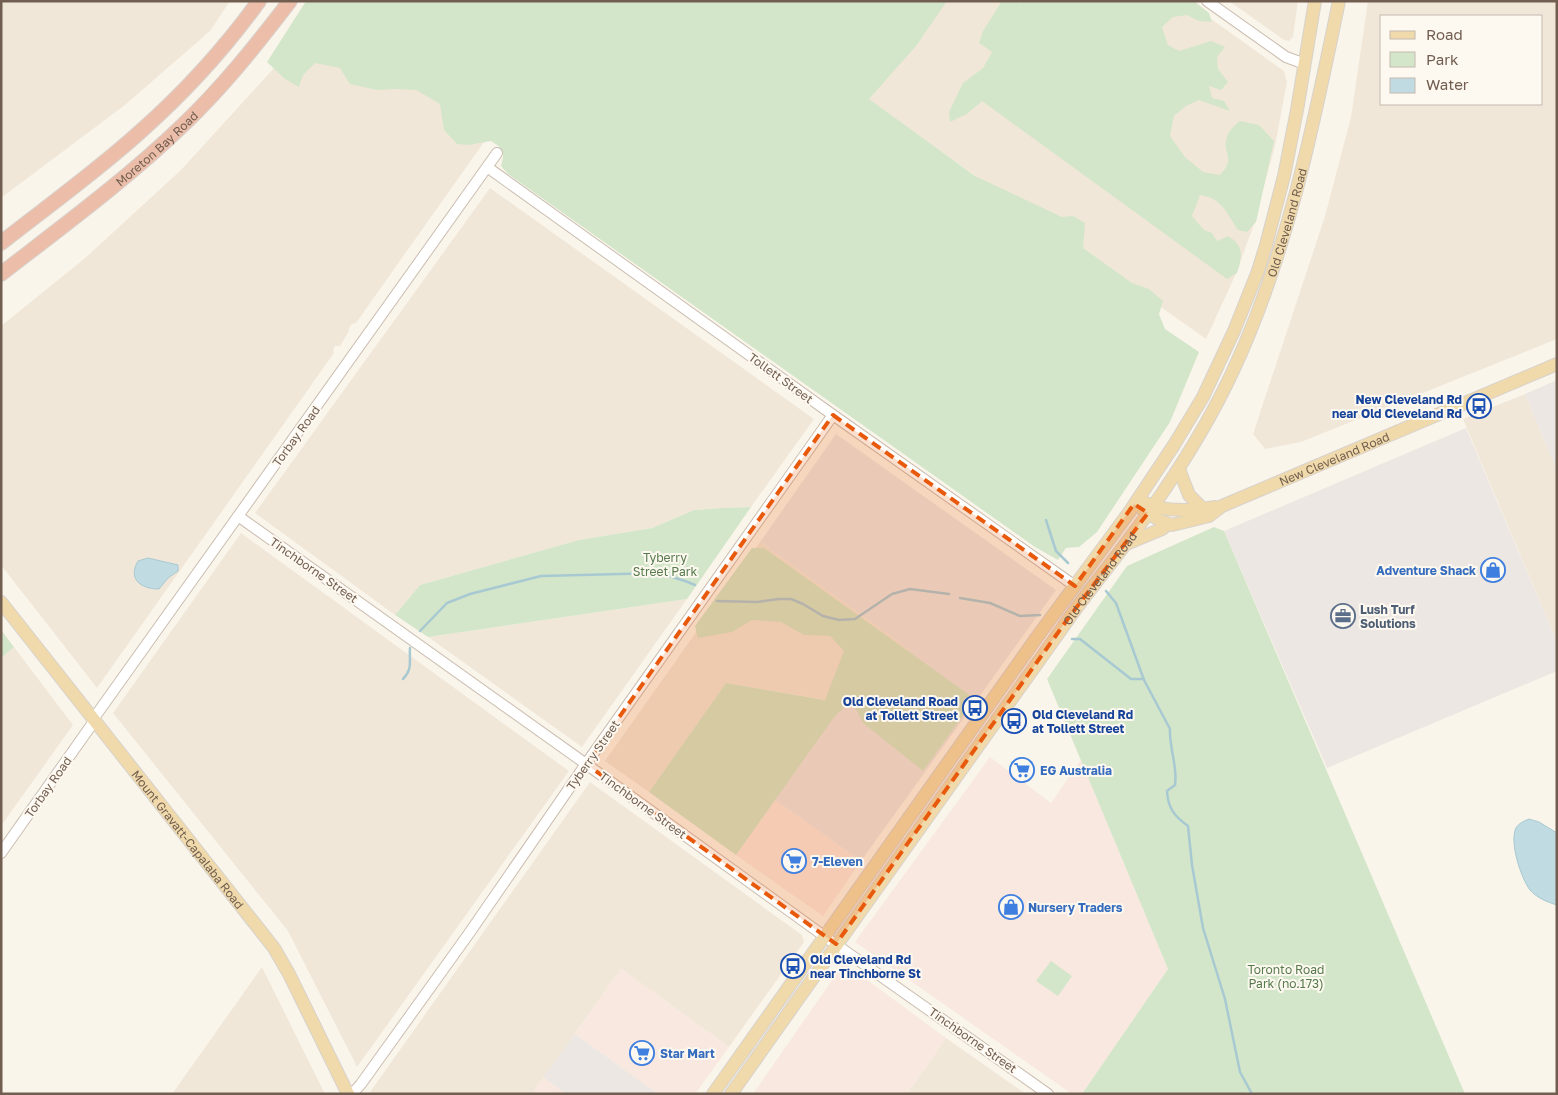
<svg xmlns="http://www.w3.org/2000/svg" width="1558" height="1095" viewBox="0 0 1558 1095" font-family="'Golos Text',sans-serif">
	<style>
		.residential { fill: #f1e7d9; fill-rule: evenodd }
		.commercial { fill: #f9e8df }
		.industrial { fill: #ece7e2 }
		.green { fill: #d3e6ca }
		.water { fill: #c0dbe1; stroke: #a8c9d2 }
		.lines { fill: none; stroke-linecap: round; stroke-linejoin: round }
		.stream { stroke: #a8c9d2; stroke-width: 2.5 }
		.minor-casing { stroke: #cbbdb1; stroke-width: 12 }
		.major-casing { stroke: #d7d2ce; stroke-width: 14 }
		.highway-casing { stroke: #d7d2ce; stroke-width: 16 }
		.minor { stroke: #fff; stroke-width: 10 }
		.major { stroke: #f0daab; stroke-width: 12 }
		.highway { stroke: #ecbea9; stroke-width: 14 }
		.marked { fill: #e8590c; fill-opacity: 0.2; stroke: #e8590c; stroke-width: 4; stroke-dasharray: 10 6; stroke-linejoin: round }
		.labels { text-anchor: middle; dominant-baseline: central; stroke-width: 4; stroke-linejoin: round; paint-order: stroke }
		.street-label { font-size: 12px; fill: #715e50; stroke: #fdf8f0 }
		.transit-label { font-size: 12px; font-weight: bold; fill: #164399; stroke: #fdf8f0; text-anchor: end }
		.park-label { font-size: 12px; fill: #577b4d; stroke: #fdf8f0 }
		.shop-label { font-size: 12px; font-weight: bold; fill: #366cbe; stroke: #fdf8f0; text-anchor: start }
		.service-label { font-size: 12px; font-weight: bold; fill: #4e5e75; stroke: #fdf8f0; text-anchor: start }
	</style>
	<rect width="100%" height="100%" fill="#faf5ea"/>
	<path class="residential" d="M1,1H230L210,31L125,105L1,198Z
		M619,1H1186L1284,71L1287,82L1275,146L1252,230L1235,276L1206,339L868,100Z
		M1229,1H1298L1293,37L1289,41L1284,40Z
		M1368,1H1557V339L1301,442L1265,449L1253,434L1325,216L1351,117ZM1382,16H1542V104H1382Z
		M284,57L540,63L356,323L352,324L349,328V331L340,346H335L333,350L334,353L97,688L1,565V326L84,259L181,170Z
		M490,188L814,419L751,507L722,508L694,510L652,528L579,540L420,585L395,615L255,513Z
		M1525,394L1557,471V642L1463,419Z
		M241,533L569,771L357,1067L288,931L113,713Z
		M760,542L910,650L844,703L726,683L649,792L605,761Z
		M687,599L582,747L428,637Z
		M14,647L73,725L1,826V658Z
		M590,782L802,935L804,942L729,1047L621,969L532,1094H371L370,1092Z
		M262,967L325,1094H172Z
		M946,1038L1026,1094H907Z"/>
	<path class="commercial" d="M990,757L1051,803L1081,760L1168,969L1082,1094H1072L855,942Z
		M775,800L861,861L823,916L736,855Z
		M844,963L946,1038L907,1094H753Z
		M621,969L729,1047L695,1094H658L575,1034Z
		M543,1077L566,1094H532Z"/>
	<path class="industrial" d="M1557,380V471L1525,394Z
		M1466,428L1557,642V671L1327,768L1224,531Z
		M836,434L1056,590L861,861L775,800L844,703L910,650L760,542Z
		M575,1034L658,1094H566L543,1077Z"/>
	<path class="green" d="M306,1H947L916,46L869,99L975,176L1062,217L1073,216L1085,223L1083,248L1132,283L1149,289L1163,301L1159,314L1165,329L1199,352L1170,422L1097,532L1079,547L1066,548L1058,560L1035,547L508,174L501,166C505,152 504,149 491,141L468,145L457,144L444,130L440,104L416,90L394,89L377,90L350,84L340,68L315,63L303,75L299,87L285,79L267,62Z
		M1002,1H1017L1020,4L1021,1H1194L1209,13L1212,22L1199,21L1187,15L1173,17L1162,27L1168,45L1179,51L1211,41L1225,47L1217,57L1218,69L1228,82L1221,90L1209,86L1212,98L1224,101L1230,111L1199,100L1186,106L1174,116L1170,136L1185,157L1203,172L1220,175C1237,157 1221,154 1227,137C1229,130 1235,125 1240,121L1259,125L1274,141L1256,222L1247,232L1238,230C1227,214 1222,198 1200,195L1192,216L1204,230L1212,233L1217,241L1228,236C1245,246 1242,257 1237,273L1227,279L982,101L967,114L950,122L949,112L963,83L983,68L992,52L979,43L983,31Z
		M751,507L687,599L428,637L395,615L420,585L579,540L652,528L694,510L722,508Z
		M1214,527L1224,531L1465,1094H1082L1168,969L1047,679L1127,566Z
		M752,548H764L975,699L923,771L863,723L857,711L851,704L847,705L835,716L736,855L649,792L726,683L825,700L844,651L830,636L804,635L781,622L752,620L732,632L698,638L695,626Z
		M1,630L14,647L1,658Z
		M1051,961L1072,976L1058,996L1036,981Z"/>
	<path class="water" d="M148,558L178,565V571L168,578L159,589C142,589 127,580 138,561Z
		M1529,819L1539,822L1557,833V905C1547,902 1537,898 1530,890C1521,878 1509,842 1516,828C1519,823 1524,821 1529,819Z"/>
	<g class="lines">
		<path class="stream" d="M1046,520L1056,551L1068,563
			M1106,591L1116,603L1144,680L1170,729C1169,748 1178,767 1175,785L1167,791C1168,808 1174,816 1188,826L1192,865L1203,928L1225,999L1240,1072L1252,1094
			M960,598L990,603L1020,616L1040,615
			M717,601L757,602L779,599H791L803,604L823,616L839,620L855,619L892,594L910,589L949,594
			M420,631L447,603L470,594L541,576L660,573L685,581L695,585
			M1072,639H1080L1131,679H1144
			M403,679C413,669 409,661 410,648"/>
		<defs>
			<path id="minor" d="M1207,1L1286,57L1305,64
				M487,167L833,415L1075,586
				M238,516L586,764L824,936L1048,1094
				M94,718L497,153
				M1,853L95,720
				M352,1094L361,1084L470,932L588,761L833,415"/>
			<g id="major">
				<path d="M1179,469L1189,495L1203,509"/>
				<path d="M1146,503C1168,513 1191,510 1215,507"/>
				<path id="s1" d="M1143,510L1161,521L1172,525L1209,516L1222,506L1557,364"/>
				<path d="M1126,544L1162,529L1168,524"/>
				<path id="s2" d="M1,602L274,948L289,974L348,1094"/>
				<path d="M713,1094L1037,637L1130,511L1174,445L1203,397L1234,331L1258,271L1266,245L1284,176L1297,110L1315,1"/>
				<path id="s3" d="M731,1094C841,938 952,783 1063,627C1082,599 1104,573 1124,546C1165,492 1203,435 1232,373C1287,256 1313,128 1339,1"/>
			</g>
			<g id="highway">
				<path d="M1,243C48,206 97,171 141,131C185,92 225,48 259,1"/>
				<path id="s4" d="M1,274C63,226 127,179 183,125C223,87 257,44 290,1"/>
			</g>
		</defs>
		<use href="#minor" class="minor-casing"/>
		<use href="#major" class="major-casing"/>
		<use href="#highway" class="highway-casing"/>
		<use href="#minor" class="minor"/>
		<use href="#major" class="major"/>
		<use href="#highway" class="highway"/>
	</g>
	<path class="marked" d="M833,415L1075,586L1134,504L1148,513L1067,620L836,944L586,764Z"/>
	<defs>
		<symbol id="bus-ring" viewBox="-11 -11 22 22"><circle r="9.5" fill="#fdf8f0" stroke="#1a4fb4" stroke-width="1.5"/><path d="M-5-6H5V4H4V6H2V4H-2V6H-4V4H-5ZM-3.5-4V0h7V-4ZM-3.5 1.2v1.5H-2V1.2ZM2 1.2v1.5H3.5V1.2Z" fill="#1a4fb4"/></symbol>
		<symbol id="shop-ring" viewBox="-11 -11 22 22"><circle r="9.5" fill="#fdf8f0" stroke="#3f7fe0" stroke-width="1.5"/><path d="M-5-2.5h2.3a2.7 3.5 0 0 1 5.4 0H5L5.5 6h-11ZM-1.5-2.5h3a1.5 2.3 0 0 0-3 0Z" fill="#3f7fe0"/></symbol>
		<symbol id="office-ring" viewBox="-11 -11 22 22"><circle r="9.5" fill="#fdf8f0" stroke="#5c6f8a" stroke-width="1.5"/><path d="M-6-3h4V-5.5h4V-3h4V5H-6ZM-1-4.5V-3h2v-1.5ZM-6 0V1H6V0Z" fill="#5c6f8a"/></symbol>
		<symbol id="supermarket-ring" viewBox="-11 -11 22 22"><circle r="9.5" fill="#fdf8f0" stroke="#3f7fe0" stroke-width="1.5"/><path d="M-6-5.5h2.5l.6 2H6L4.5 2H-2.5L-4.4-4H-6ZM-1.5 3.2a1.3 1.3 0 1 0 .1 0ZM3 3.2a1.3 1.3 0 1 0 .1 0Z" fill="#3f7fe0"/></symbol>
	</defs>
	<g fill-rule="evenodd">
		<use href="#bus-ring" x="1465" y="392" width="28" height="28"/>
		<use href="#shop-ring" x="1479" y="556" width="28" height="28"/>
		<use href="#office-ring" x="1329" y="602" width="28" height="28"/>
		<use href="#bus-ring" x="961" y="694" width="28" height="28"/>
		<use href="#bus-ring" x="1000" y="707" width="28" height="28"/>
		<use href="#supermarket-ring" x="1008" y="756" width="28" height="28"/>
		<use href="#supermarket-ring" x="780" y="847" width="28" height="28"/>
		<use href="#shop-ring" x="997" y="893" width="28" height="28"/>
		<use href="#bus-ring" x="779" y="952" width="28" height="28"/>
		<use href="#supermarket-ring" x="628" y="1039" width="28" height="28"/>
	</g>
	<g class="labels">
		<g class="street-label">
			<text stroke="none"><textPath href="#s4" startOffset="200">Moreton Bay Road</textPath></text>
			<text stroke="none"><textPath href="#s3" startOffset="1039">Old Cleveland Road</textPath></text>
			<text transform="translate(781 378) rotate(36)">Tollett Street</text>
			<text transform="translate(296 436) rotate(-54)">Torbay Road</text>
			<text stroke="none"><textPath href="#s1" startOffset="209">New Cleveland Road</textPath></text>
			<text transform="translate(314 570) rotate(35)">Tinchborne Street</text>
			<text stroke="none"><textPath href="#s3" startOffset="634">Old Cleveland Road</textPath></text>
			<text transform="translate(593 755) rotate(-55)">Tyberry Street</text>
			<text transform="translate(48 787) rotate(-55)">Torbay Road</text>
			<text transform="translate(643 805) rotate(36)">Tinchborne Street</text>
			<text stroke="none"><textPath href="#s2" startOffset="302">Mount Gravatt-Capalaba Road</textPath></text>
			<text transform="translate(973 1040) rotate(35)">Tinchborne Street</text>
		</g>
		<g class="transit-label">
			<text x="1462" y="399">New Cleveland Rd<tspan x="1462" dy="14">near Old Cleveland Rd</tspan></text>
			<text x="958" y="701">Old Cleveland Road<tspan x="958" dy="14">at Tollett Street</tspan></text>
			<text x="1032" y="714" text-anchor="start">Old Cleveland Rd<tspan x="1032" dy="14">at Tollett Street</tspan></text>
			<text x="810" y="959" text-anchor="start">Old Cleveland Rd<tspan x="810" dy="14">near Tinchborne St</tspan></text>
		</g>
		<g class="park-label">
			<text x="665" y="557">Tyberry<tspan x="665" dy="14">Street Park</tspan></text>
			<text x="1286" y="969">Toronto Road<tspan x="1286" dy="14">Park (no.173)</tspan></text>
		</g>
		<g class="shop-label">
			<text x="1476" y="570" text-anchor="end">Adventure Shack</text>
			<text x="1040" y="770">EG Australia</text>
			<text x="812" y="861">7-Eleven</text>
			<text x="1028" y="907">Nursery Traders</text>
			<text x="660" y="1053">Star Mart</text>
		</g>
		<g class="service-label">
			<text x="1360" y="609">Lush Turf<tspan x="1360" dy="14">Solutions</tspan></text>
		</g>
	</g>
	<rect width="1558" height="1095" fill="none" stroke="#715e50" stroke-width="5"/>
	<rect x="1380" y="15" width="162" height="90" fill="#fdf8f0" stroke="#c5bab0"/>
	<rect x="1390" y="31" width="25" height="8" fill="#f0daab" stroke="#c5bab0"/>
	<text x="1426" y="40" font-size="15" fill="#715e50">Road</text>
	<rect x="1390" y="52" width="25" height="15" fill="#d3e6ca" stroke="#c5bab0"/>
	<text x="1426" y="65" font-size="15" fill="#715e50">Park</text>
	<rect x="1390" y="78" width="25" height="15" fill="#c0dbe1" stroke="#c5bab0"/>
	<text x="1426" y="90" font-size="15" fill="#715e50">Water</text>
</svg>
